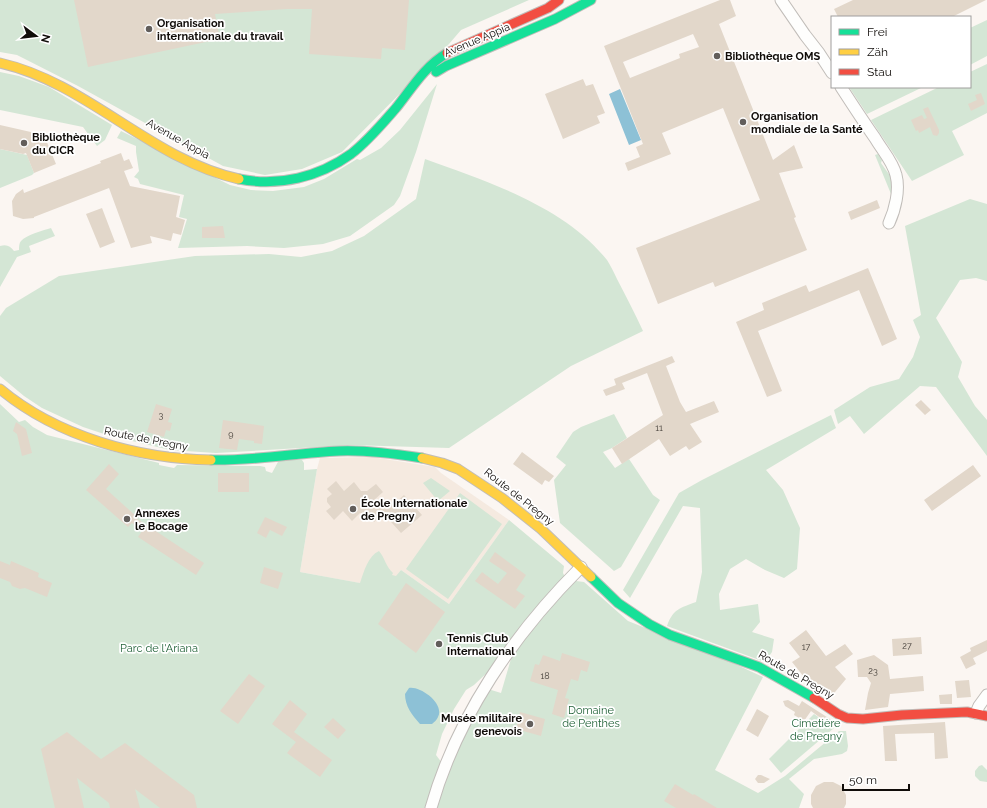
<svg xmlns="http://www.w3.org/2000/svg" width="987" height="808" viewBox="0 0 987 808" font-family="Raleway,sans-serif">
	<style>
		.built { fill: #f5eae0 }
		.green { fill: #d4e6d5 }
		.water { fill: #8dc1d6 }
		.building { fill: #e2d7ca; fill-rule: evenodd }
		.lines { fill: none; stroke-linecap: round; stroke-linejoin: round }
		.street-casing { stroke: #c1bdb9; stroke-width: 13 }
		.fast-casing { stroke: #c1bdb9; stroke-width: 11 }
		.slow-casing { stroke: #c1bdb9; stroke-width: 11 }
		.jam-casing { stroke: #c1bdb9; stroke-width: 11 }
		.street { stroke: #fefefd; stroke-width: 11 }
		.fast { stroke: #16e098; stroke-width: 9 }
		.slow { stroke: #ffcf43; stroke-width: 9 }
		.jam { stroke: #f24e42; stroke-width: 9 }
		.poi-dot { fill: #625e5b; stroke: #fff; stroke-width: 1.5 }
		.labels { text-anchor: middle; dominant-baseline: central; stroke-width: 3.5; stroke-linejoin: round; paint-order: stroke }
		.number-label { font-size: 9px; fill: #443f39 }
		.poi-label { font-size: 11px; font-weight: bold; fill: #100c09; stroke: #fff; text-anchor: start }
		.street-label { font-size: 11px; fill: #100c09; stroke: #fff }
		.park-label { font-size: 11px; fill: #216238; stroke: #fff }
	</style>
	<rect width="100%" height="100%" fill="#fbf6f2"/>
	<path class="built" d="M372,457L435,467L441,473L509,520L449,604L401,570L396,577L370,585L300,572L317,469L320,458Z"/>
	<path class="green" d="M0,0H529L461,30L449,44L342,152L302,169L265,175L223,166L78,86L17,55L0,52Z
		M987,20V56L970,65V28Z
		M987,64V113L952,131L964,155L912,181L871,120L939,87H970V72Z
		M0,72L19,76L49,87L112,125L105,140L97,146L83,127L0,110Z
		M437,84L416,152L400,196L394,205L350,236L323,244L284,248L247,246L178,248L187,219L179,217L184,195L140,184L138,179L134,177L139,171L136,152V146L117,138L121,131L230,185L251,190L273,191L304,187L324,179L357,159L360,160L381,148L400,130Z
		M849,87H923L867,114Z
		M0,149L27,155L34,173L32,175L0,188Z
		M878,154L882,160L881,163L891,177L893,176V194H891L875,155Z
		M425,159C488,182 564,206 607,260C611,266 614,273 617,279C626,296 635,314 643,331L571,366L449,448L351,445L216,453L170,450L107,435L83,427L42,408L24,396L0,376V316L6,308L59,276L195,256L269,254L301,257L332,251L364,236L416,199Z
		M970,199L987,204V281L976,278L960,280L936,318L962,362L958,377L975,406L987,420V456L936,387L920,386L864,434L850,416L838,424L834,410L870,387L899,379L913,357L920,337L913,320L921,315L905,226Z
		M51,228L55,236L29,246L31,252L17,257L0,287V246C7,244 10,246 14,251L19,250C19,247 19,243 21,241C26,235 44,230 51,228Z
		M0,404L19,422L25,420L33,427L47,435L159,463V465L174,468L177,465L260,466L265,467L266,471L272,473L279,460H302L304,463V470L317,469L300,572L360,583C364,571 368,556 379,551C385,558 386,567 393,573L392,575L396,576L401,570L449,604L509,520L564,566L563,573L565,577L491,669L474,685L466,690L454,709L442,734L436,755L442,763L428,808H0Z
		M614,414L627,438L612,448L603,452L615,468L629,459L653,495L660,500L621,567L614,571L560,523L554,480L566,465L556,457L573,432L581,427Z
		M831,415L836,428L766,470L783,490L800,528L797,569L784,578L765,570L746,559L730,569L719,594L720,610L758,604L760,622L752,632L774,639L772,652L765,662L667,626C673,609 680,608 696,602L702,572L700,508L683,506L630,598L623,590L679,493L702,480Z
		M431,478L450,491L438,501L423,483Z
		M460,493L502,524L448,599L406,569Z
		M576,581L584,582L628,621L735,664L763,677L715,770L758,793L785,776L839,731H846L848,746L847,751L842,754L814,759L789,779L804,794L799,808H436L462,738L488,689L501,693L513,652L532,626Z
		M814,714L834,728L781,773L769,759Z
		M982,765L987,770V782L980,781L975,776V771L979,766Z"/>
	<path class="water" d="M620,89L641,140L629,145L609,94Z
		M409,688C421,686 445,704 438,717C437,720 434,722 432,724H420C412,715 405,706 405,694Z"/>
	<path class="building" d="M74,0H409L405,50L382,48L381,59L309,54L312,9H287L215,14L220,39L88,67Z
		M720,0H730L736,16L719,24L773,160L794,145L803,168L779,173L796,217L794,218L807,250L715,287L713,282L658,304L636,248L760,200L723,108L662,133L671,154L628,171L625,163L640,157L636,147L643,144L604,46ZM693,34L699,47L679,54L680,58L630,78L623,62Z
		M853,0H986L952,17H838L834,9Z
		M583,79L586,86L593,84L605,113L597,116L600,123L563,139L545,94Z
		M981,93L985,104L971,111L968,104L977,100L975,95Z
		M928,107L939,130V133L937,136L933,135L930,127L919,133L918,130L916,131L911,120L922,115L924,119L927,118L923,109Z
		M0,125L44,135L56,164L34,173L26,153L23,154L0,149Z
		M121,153L124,161L129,159L133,168L124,171L130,186L180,196L176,217L185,220L181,235L173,233L171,241L150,236L152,243L131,248L109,188L34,217V218L23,219L13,216L12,201L16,194L23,189L24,193L101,163L100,161Z
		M877,200L880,208L851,220L848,212Z
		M102,208L115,242L100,248L86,214Z
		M223,226L225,238H202V227Z
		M868,268L897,339L882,346L859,290L758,331L782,391L767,397L736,322L764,310L762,303L806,285L809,292Z
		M672,356L675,362L666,366L680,402L686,412L714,401L719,412L690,424L702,442L689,450L686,446L670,456L659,439L622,464L612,448L663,415L647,373L622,383L625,389L606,396L603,390L616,385L614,379Z
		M921,400L931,410L925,415L915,405Z
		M156,404L172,409L168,422L172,423L170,431L166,430L164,437L147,432Z
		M223,420L264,426L262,444L254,443V441L239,439L237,450L219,448Z
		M16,422L26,429L32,453L22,456L17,434L13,431Z
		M522,452L554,476L549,482L545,480L542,485L513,464Z
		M109,464L119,474L106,489L137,517L136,518L204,563L196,575L138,537L142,531L132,523L128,527L86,490Z
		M973,465L981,476L932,511L924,500Z
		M218,473H249V492H218Z
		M336,481L344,491L354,482L361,491H367L376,484L383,492L373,501L395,503L404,495L422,515L401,533L383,513L374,522L366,513H360L352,521L343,511L334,520L326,511L331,507L327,502V498L332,494L327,489Z
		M265,517L287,527L282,536L270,530L266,538L257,533Z
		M495,552L526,575L516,590L525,596L515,609L475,581L482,572L498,584L507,573L489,561Z
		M0,561L10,565L11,561L39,573L38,577L52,583L47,597L25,588L20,589L12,586L10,582L0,578Z
		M264,567L283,573L278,589L260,583Z
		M406,583L445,612L416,653L378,624Z
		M806,630L826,656L845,644L853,654L835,667L846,679L830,698L801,680L804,677L792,662L800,657L789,643Z
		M921,637L922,654L893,656L892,639Z
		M987,640V651L973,658L976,664L966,669L960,657L971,651L970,648Z
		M562,653L590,662L587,672L581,670L578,681L571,679L565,698L569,699L564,718L552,714L558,690L530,681L535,664L539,665L543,655L560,661Z
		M874,655L888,665L890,679L923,676L924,691L890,694L888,707L865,710L868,693L871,683L867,677H858L857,660Z
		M249,674L265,686L238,724L220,711Z
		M969,680L971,697L957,698L955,681Z
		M952,694V704H940L939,695Z
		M290,700L307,714L294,732L332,760L320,777L287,753L296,742L272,724Z
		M788,700L799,706L802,701L833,721L830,725L811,711L804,721L794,715L795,712L785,706L783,701Z
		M757,709L769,716L758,737L746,730Z
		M520,712L545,719L541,736L516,729Z
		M333,718L346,730L338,739L324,727Z
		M945,722L948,758L935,759L934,733L895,734L897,761H885L883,726Z
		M67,732L101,759L125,743L194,795L197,808H160L135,789L140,808H110L109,803L77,778L84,808H55L41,749Z
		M758,775H761L770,779L764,783H758L755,779Z
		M824,782H833L841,786L846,795V804L844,808H813L811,804V795L816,786Z
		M675,784L693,795L694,794L717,808H676L664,801Z"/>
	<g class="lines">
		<defs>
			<path id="street" d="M781,0L805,35L819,53L832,73
				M841,87C852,104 863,121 875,138C882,150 893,162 896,175C900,190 895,210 889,223
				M976,713L979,706L987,695
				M431,808C457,716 514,634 581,567"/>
			<path id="fast" d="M436,72L446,66L555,19L591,0
				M239,179C279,187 319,177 351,154C368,141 382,124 396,108C412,88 424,67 447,53
				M211,460C254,461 296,453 339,451C367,450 395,454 422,458
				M591,577L618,603L649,624L670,635L759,667L814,698"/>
			<path id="slow" d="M0,63C88,83 151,160 239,179
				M0,389C56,436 138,459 211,460
				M422,458L442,463L458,469L502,498L541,529L591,577"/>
			<path id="jam" d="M447,53L548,8L559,0
				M814,698L838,714L847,718L863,719L902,715L967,712L987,716"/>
		</defs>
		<use href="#street" class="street-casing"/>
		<use href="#fast" class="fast-casing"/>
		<use href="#slow" class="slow-casing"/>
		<use href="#jam" class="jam-casing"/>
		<use href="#street" class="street"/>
		<use href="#fast" class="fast"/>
		<use href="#slow" class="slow"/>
		<use href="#jam" class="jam"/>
	</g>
	<g class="poi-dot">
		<circle cx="149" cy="29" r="4"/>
		<circle cx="717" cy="56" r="4"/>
		<circle cx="743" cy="122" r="4"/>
		<circle cx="24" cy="143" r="4"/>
		<circle cx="353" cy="509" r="4"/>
		<circle cx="127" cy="519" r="4"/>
		<circle cx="439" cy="644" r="4"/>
		<circle cx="530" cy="724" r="4"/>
	</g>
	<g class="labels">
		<g class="number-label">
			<text x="161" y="415">3</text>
			<text x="659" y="428">11</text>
			<text x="231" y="434">9</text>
			<text x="907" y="646">27</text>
			<text x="806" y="647">17</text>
			<text x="873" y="671">23</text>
			<text x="545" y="676">18</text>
		</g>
		<g class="poi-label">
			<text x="157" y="23">Organisation<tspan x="157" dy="13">internationale du travail</tspan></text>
			<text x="725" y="56">Bibliothèque OMS</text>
			<text x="751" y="116">Organisation<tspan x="751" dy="13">mondiale de la Santé</tspan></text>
			<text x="32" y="137">Bibliothèque<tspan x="32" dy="13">du CICR</tspan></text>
			<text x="361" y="503">École Internationale<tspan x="361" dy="13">de Pregny</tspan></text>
			<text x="135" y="513">Annexes<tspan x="135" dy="13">le Bocage</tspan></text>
			<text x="447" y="638">Tennis Club<tspan x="447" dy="13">International</tspan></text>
			<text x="522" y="718" text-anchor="end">Musée militaire<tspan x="522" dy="13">genevois</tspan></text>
		</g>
		<g class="street-label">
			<text transform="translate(477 40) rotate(-23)">Avenue Appia</text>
			<text transform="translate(178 139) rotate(29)">Avenue Appia</text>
			<text transform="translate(146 439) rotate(11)">Route de Pregny</text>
			<text transform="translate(519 497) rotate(38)">Route de Pregny</text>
			<text transform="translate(796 675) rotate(30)">Route de Pregny</text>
		</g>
		<g class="park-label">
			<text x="159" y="648">Parc de l'Ariana</text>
			<text x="591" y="710">Domaine<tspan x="591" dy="13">de Penthes</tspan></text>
			<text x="816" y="723">Cimetière<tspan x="816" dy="13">de Pregny</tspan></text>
		</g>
	</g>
	<rect x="831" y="16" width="140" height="72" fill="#ffffff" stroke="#9f9e9d"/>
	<rect x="839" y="29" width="20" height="6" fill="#16e098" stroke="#9f9e9d"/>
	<text x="867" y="36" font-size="12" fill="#100c09">Frei</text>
	<rect x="839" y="49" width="20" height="6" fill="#ffcf43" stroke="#9f9e9d"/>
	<text x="867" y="56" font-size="12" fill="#100c09">Zäh</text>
	<rect x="839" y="69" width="20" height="6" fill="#f24e42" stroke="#9f9e9d"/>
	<text x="867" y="76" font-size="12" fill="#100c09">Stau</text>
	<g transform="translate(36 36) rotate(105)" stroke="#ffffff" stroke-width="3" paint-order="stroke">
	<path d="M0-3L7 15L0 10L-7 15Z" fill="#100c09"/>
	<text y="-6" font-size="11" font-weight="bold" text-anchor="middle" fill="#100c09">N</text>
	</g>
	<path d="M843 784v6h66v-6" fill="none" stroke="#100c09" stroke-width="2"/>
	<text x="849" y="784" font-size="12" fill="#100c09" stroke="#ffffff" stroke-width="3" paint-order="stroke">50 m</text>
</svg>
